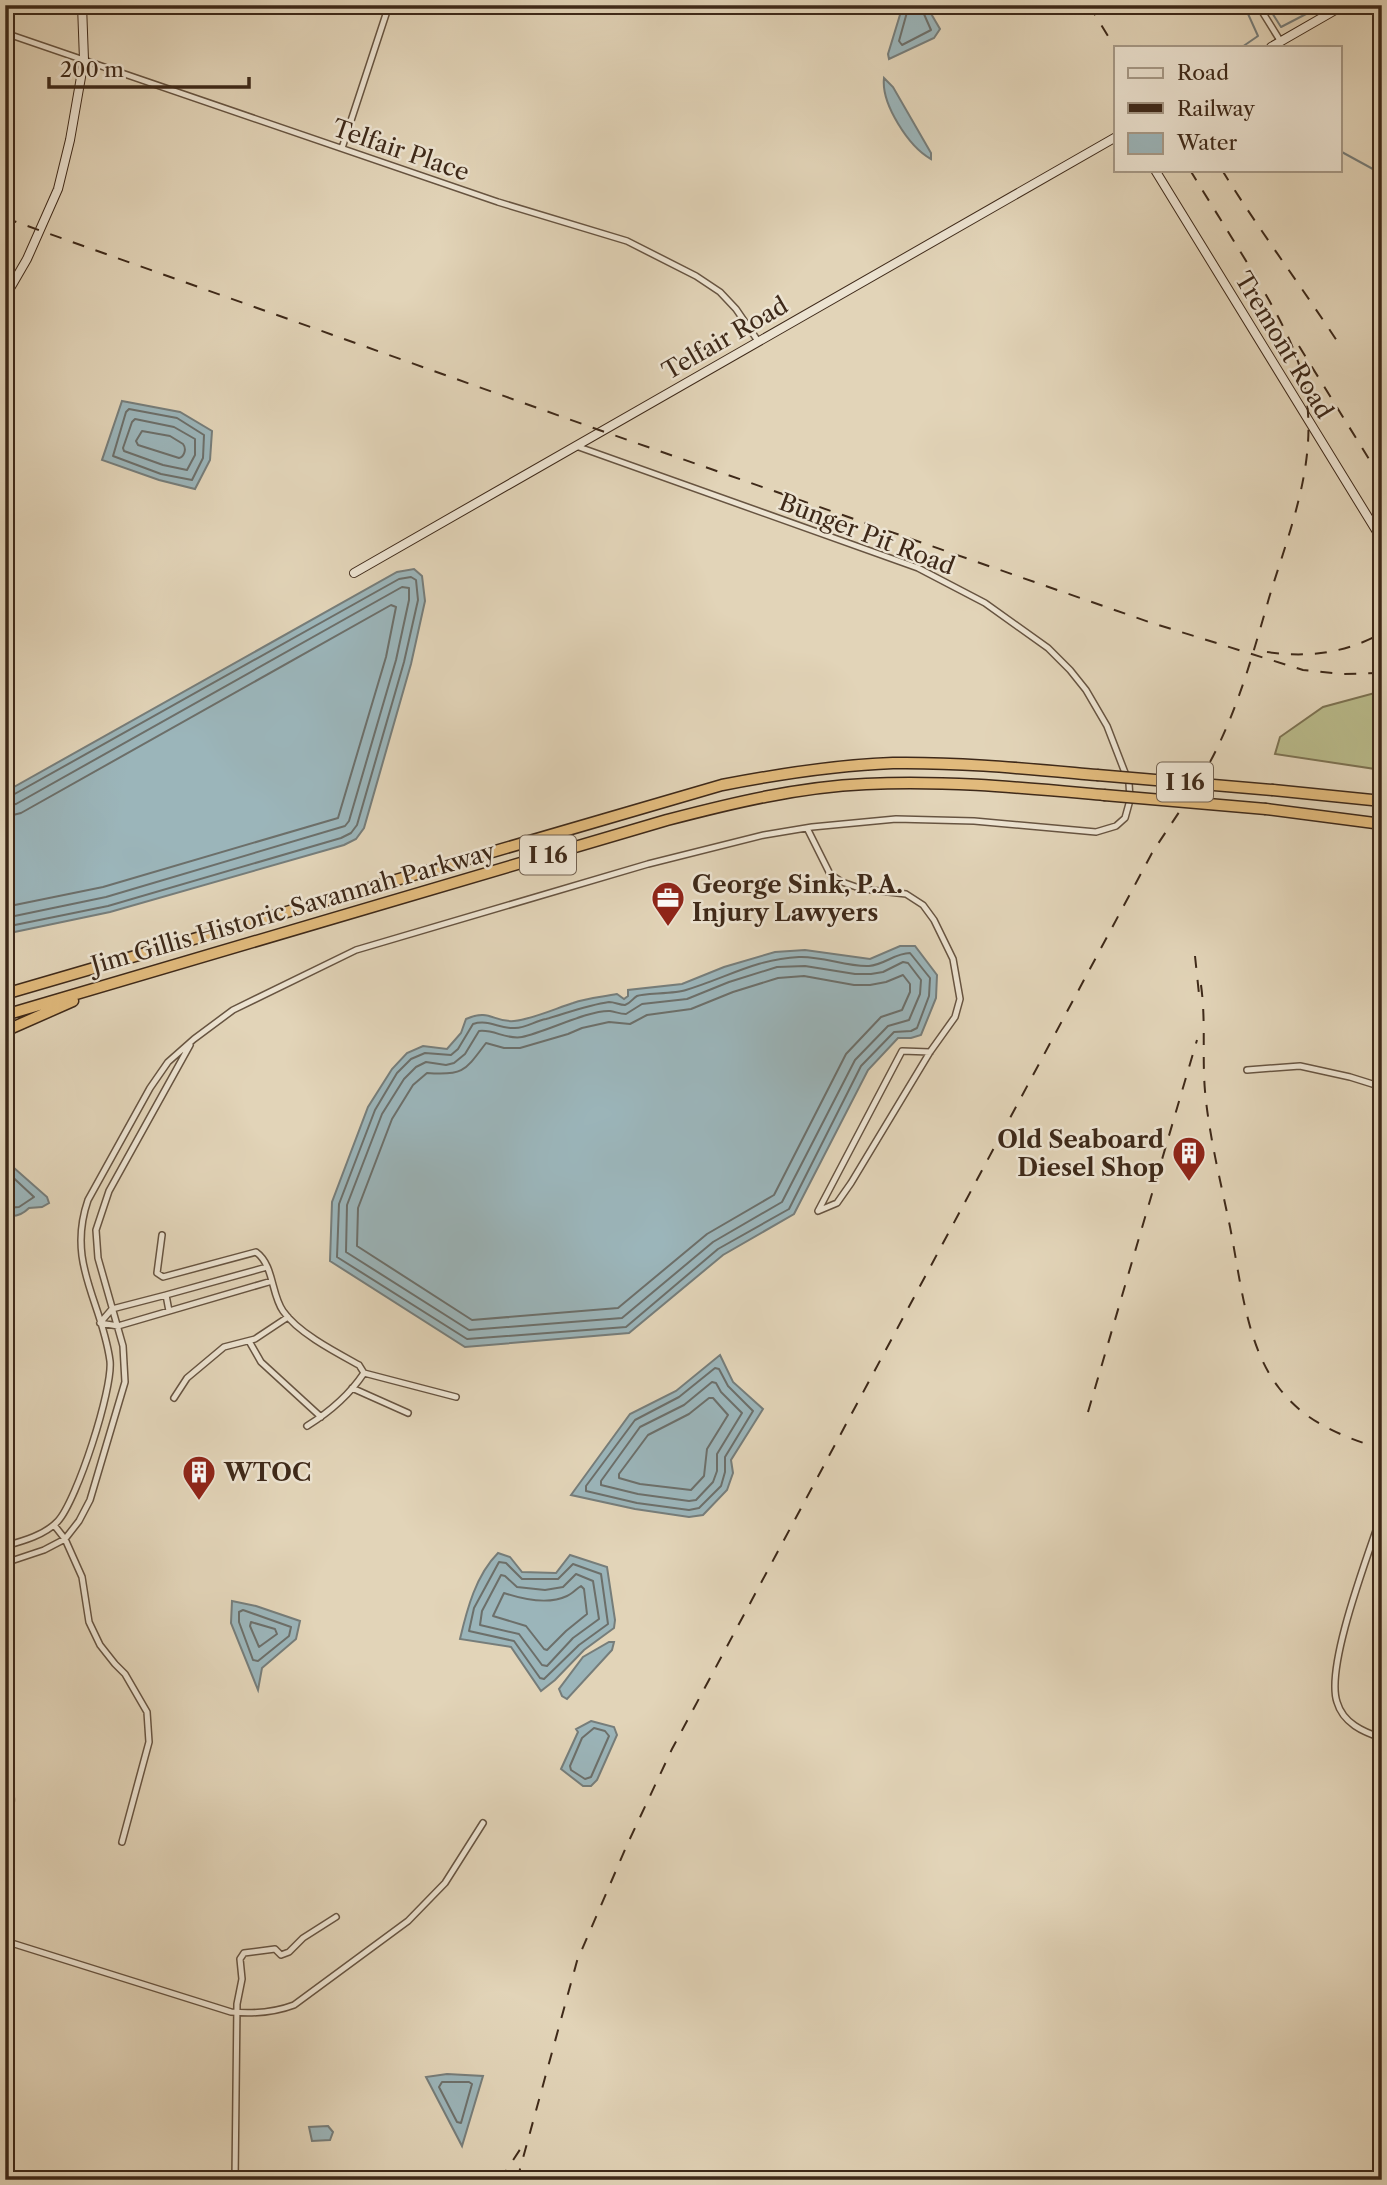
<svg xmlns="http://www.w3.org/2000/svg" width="1387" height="2185" viewBox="0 0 1387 2185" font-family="'Libre Caslon Text',serif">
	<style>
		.green { fill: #b9bb8b; stroke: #7c7252; stroke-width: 2 }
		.water { fill: #9bb5ba; stroke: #767d7a; stroke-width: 2 }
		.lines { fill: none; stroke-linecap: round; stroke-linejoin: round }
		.shore { stroke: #6c6f6a; stroke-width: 2 }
		.stream { stroke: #767d7a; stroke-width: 2 }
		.street-casing { stroke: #675441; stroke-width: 8 }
		.secondary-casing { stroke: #3e2919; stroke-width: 10 }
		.highway-casing { stroke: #3e2919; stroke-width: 13 }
		.street { stroke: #ece3d1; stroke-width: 5 }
		.secondary { stroke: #ece3d1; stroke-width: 8 }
		.highway { stroke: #e1ba7c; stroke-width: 10 }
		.rail { stroke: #3e2919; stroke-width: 2; stroke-dasharray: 12 12; stroke-linecap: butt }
		.highway-bridge-casing { stroke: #3e2919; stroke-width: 13; stroke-linecap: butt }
		.highway-bridge { stroke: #e1ba7c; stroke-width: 10 }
		.labels { text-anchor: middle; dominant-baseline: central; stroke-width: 5; stroke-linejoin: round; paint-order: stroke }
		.shield { fill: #ece3d1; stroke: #726150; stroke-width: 2 }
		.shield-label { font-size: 23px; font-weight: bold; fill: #3e2919 }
		.street-label { font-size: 24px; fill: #3e2919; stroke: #ece3d1 }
		.poi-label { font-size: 24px; font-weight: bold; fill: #3e2919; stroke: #ece3d1; text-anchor: start }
	</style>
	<rect width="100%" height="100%" fill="#e2d4b8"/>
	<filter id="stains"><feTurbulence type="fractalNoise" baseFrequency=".00286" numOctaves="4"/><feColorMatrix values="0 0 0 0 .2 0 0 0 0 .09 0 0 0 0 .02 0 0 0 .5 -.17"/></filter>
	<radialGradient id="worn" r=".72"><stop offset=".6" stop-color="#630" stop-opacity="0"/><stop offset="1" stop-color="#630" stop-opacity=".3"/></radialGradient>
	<path class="green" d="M1382,691V770L1275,754L1280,737L1323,707Z"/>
	<path class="water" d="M903,5H926L940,29L934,38L889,59L888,54Z
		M884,78L893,87L931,153V159C909,147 881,104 884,78Z
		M122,401L180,412L212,431L210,460L195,489L159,480L102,460Z
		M414,569L422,576L425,601L411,664L364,828L356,839L344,845L110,912L5,934V792L397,572Z
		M900,946H915L937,975L936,998L921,1035L911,1038H898L868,1070L794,1214L723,1255L629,1333L465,1347L330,1261L332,1202L368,1107L392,1069L407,1053L423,1046L447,1049L461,1033L466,1019C490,1008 494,1023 514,1021C530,1020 557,1008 573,1003C587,998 602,997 617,994L624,999L628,996V990L682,984L724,967L775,952L805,950L870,959Z
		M5,1160L47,1197L49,1203L42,1207L29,1208C22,1215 15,1218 5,1215Z
		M720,1355L733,1382L763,1409L731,1460L733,1473L727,1490L703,1515L689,1517L635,1509L571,1495L630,1414L676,1391Z
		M498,1553L510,1557L522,1572L556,1573L570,1555L607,1567L615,1620L614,1628L584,1650L555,1680L541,1691L511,1647L460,1639C467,1609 476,1575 498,1553Z
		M232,1601L256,1606L300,1621L296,1639L262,1668L258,1690L231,1623Z
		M609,1642H614L612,1650L567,1699L562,1696L559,1689L583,1657Z
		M591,1721L614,1727L617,1735L597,1780L591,1786H583L561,1769L578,1732L576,1729Z
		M447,2074L483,2076L462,2146L426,2077Z
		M328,2126L333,2132L330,2140L312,2141L309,2127Z"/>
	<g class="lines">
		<path class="shore" d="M909,5L899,41L902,45L931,30L920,5
			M129,409L177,418L204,435L203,458L192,480L161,474L113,456L126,412Z
			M135,419L174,427L195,439V455L187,470L163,465L124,451L123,448L132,422Z
			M142,431L170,436L183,444C187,449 184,457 179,458L138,445L136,441Z
			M5,797L11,796L399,579L411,577L416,580L418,600L404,662L357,825L351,833L341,838L108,906L5,927
			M5,806L16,804L402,587L409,588V600L396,660L349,821L345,826L106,897L5,918
			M5,817L21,813L391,605L396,607L386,657L338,818L103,887L5,907
			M910,953L930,978L929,996L917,1028L911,1031L894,1032L861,1066L789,1209L718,1249L626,1327L467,1339L337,1257L339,1204L375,1110L397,1073L411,1059L425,1053L451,1055L458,1049L473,1024C489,1019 499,1029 515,1028C526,1028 535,1021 546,1019C567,1013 588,1005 609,1002C615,1002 619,1005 625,1005C631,1003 633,998 637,996C643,993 675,994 686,990C726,978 756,959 799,957C823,956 846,967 869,966C884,965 895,953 910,953Z
			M903,962L908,963L921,980L920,994L909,1020L888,1026L855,1060L782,1202L713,1242L622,1318L469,1330L346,1252L347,1205L382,1114L404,1079L416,1067L426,1062L446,1065L454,1063L465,1054L479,1031C494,1029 506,1040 522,1037C546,1032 588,1010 610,1011C616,1012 620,1014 626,1014L642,1004L687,999L729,982L777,967L805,966L855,974H871L883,972Z
			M903,975L910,984V992L902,1010L881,1017L846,1054L774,1195L707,1234L618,1308L472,1320L357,1246L358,1208L392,1119L413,1085L427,1073C463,1076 465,1071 486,1043L504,1048H520L568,1034L582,1028L609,1022L630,1024L647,1015L691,1009L733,992L778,978L804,976L854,985H870L886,982Z
			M5,1170L34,1197L19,1207L5,1208
			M715,1368L719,1369L728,1386L753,1411L725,1457V1472L721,1486L699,1508L689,1510L637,1503L586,1491V1486L635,1420L679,1397Z
			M712,1382L716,1383L721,1392L742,1413L717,1454V1471L713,1482L696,1500L689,1501L638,1494L601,1485V1481L640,1427L684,1405Z
			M709,1398H713L728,1415L707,1449L704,1476L691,1490L640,1484L619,1478V1474L648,1435L689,1414Z
			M499,1562L506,1563L522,1579H558L573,1564L601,1574L608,1624L579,1645L544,1679L540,1678L514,1641L469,1631L474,1608Z
			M576,1574L593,1581L599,1619L573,1638L547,1666L542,1665L519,1634L480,1625L482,1611L501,1575L505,1576L517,1587L545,1590L563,1587Z
			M581,1586L584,1589L587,1614L566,1631L547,1650L544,1649L526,1626L493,1616L504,1593C522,1599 548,1605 567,1596C572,1594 576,1589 581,1586Z
			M243,1610L291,1627L289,1636L258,1661L253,1660L239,1622V1612Z
			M251,1622L275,1629L277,1634L259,1647L250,1626Z
			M594,1728L605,1731L609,1736L591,1777L585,1779L571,1770L570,1766L582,1738Z
			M442,2082H469L472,2084L461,2123L457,2122L439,2087Z"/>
		<path class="stream" d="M1267,5L1281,27L1308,13
			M1242,47L1258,36L1244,5
			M1340,151L1382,174"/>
		<defs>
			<path id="street" d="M1258,5L1281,42
				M5,33L498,202L627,241L696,276L720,292L736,309L758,341
				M342,148L389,5
				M807,828L830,874L842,882L862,889L906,894L923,905L934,920L953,959L960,999L955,1017L930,1052L851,1183L837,1203L818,1211L902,1051L930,1052
				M1247,1070L1300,1066L1350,1077L1382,1087
				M162,1235L157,1273L163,1277L256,1252C274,1265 271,1294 283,1311C298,1333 337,1353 359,1365L364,1373L456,1397
				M166,1295L267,1267
				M100,1323L118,1326L272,1281
				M100,1323L112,1309L166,1295L169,1311
				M249,1341L261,1362L321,1417
				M352,1388L408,1413
				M174,1398L187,1378L224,1347L255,1339L288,1317
				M307,1426C328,1413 350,1394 364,1373
				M1382,1513C1369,1553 1325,1666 1337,1702C1343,1723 1363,1732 1382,1738
				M54,1525L65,1539L82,1577L89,1622L100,1645L115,1664L125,1674L147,1712L149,1742L122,1842
				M5,1546C23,1541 45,1535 58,1521C77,1500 113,1389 110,1361C102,1301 66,1264 88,1200L150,1088L168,1062L194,1039L233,1010L356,950L648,864L764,835L812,827L896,819L974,821L1096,832L1116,826L1125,818L1130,800L1129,783L1107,726L1086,690L1070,670L1048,648L985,603L918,568L576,446
				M5,1563L44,1550L65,1539L79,1521L90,1500L125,1382L123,1346L98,1258L96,1230L109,1191L190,1045
				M5,1782C16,1795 10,1810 5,1825
				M5,1941L231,2012C253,2014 273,2013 294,2005L408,1921L445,1883L483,1823
				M235,2180L237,2004L242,1979L240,1959L244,1953L275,1949L281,1955L289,1952L303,1938L336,1917"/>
			<path id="secondary" d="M1271,47L1344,5
				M1155,170L1382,540
				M5,297L27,259L58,189L70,140L84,60L82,5
				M354,573L1116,137"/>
			<path id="highway" d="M1273,790L1382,801
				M1266,809L1382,824
				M5,994L722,785C779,774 835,765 893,763C961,762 1029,769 1097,775
				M5,1015L667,820C732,803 798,787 866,784C946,780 1025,788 1104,795
				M5,1031L73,1001"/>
		</defs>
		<use href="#street" class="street-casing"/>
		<use href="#secondary" class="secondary-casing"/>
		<use href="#highway" class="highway-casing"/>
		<use href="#street" class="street"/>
		<use href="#secondary" class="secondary"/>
		<use href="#highway" class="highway"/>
		<path class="rail" d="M1089,5L1116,49
			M1190,170L1256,277
			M1222,170C1259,230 1302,287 1341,347
			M5,218L602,431L1149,622L1303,670L1342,674L1382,673
			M1299,346L1382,480
			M1267,652C1308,658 1346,653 1382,633
			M1195,956L1199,994
			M1201,985C1206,1021 1202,1056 1205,1091C1209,1135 1220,1179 1229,1222C1240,1274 1245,1345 1279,1388C1306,1423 1341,1436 1382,1449
			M1088,1412L1197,1040
			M500,2180L521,2148
			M517,2180L577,1961L627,1845L672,1749L1152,853C1175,817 1201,783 1219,744C1241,698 1255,647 1269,598C1289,532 1317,465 1306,395C1300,350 1274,309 1251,269"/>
		<defs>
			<path id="highway-bridge" d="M1097,775L1273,790
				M1104,795L1266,809"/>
		</defs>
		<use href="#highway-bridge" class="highway-bridge-casing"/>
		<use href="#highway-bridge" class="highway-bridge"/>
	</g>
	<defs>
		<symbol id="office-pin" viewBox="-11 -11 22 30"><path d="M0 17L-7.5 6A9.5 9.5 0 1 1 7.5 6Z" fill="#8f2418" stroke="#ece3d1"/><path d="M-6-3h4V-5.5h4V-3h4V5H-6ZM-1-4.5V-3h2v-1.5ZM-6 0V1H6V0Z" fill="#fff"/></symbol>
		<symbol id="building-pin" viewBox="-11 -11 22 30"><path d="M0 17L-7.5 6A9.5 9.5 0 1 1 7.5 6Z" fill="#8f2418" stroke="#ece3d1"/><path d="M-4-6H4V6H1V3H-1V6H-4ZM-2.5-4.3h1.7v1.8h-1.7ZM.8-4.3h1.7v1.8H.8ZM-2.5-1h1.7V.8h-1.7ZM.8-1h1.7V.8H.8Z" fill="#fff"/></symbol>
	</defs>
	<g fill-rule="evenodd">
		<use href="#office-pin" x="649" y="879" width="38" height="52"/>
		<use href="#building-pin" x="1170" y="1134" width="38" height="52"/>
		<use href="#building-pin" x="180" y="1453" width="38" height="52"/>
	</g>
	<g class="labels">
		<g class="shield">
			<rect x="1157" y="762.5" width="56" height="39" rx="5"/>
			<rect x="520" y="835.5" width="56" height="39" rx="5"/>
		</g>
		<g class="shield-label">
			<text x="1185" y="782">I 16</text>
			<text x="548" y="855">I 16</text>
		</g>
		<g class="street-label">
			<text transform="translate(401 150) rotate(19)">Telfair Place</text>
			<text transform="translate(725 338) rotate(-30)">Telfair Road</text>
			<text transform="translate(1284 345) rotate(59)">Tremont Road</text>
			<text transform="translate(867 534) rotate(21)">Bunger Pit Road</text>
			<text transform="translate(293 908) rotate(-16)">Jim Gillis Historic Savannah Parkway</text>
		</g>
		<g class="poi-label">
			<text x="692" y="884">George Sink, P.A.<tspan x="692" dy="28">Injury Lawyers</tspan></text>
			<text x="1164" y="1139" text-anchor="end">Old Seaboard<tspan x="1164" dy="28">Diesel Shop</tspan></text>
			<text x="224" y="1472">WTOC</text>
		</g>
	</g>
	<rect width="1387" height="2185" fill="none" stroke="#e2d4b8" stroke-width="28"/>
	<rect x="7" y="7" width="1373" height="2171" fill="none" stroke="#3e2919" stroke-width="3.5"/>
	<rect x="14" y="14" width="1359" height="2157" fill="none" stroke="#3e2919" stroke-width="2"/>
	<rect x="1114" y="46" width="228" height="126" fill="#ece3d1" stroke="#a69987" stroke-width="2"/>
	<rect x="1128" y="68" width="35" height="10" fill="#ece3d1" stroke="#a69987" stroke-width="2"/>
	<text x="1177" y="80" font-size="21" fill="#3e2919">Road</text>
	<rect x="1128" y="103" width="35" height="10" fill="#3e2919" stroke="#a69987" stroke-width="2"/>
	<text x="1177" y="116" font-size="21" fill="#3e2919">Railway</text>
	<rect x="1128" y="133" width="35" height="21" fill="#9bb5ba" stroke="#a69987" stroke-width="2"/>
	<text x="1177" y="150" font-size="21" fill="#3e2919">Water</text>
	<path d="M49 77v10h200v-10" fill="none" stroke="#3e2919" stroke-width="3.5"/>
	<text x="60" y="77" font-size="21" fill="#3e2919" stroke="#ece3d1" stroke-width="5" paint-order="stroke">200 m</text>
	<rect width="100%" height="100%" filter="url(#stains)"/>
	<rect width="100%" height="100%" fill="url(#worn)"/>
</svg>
